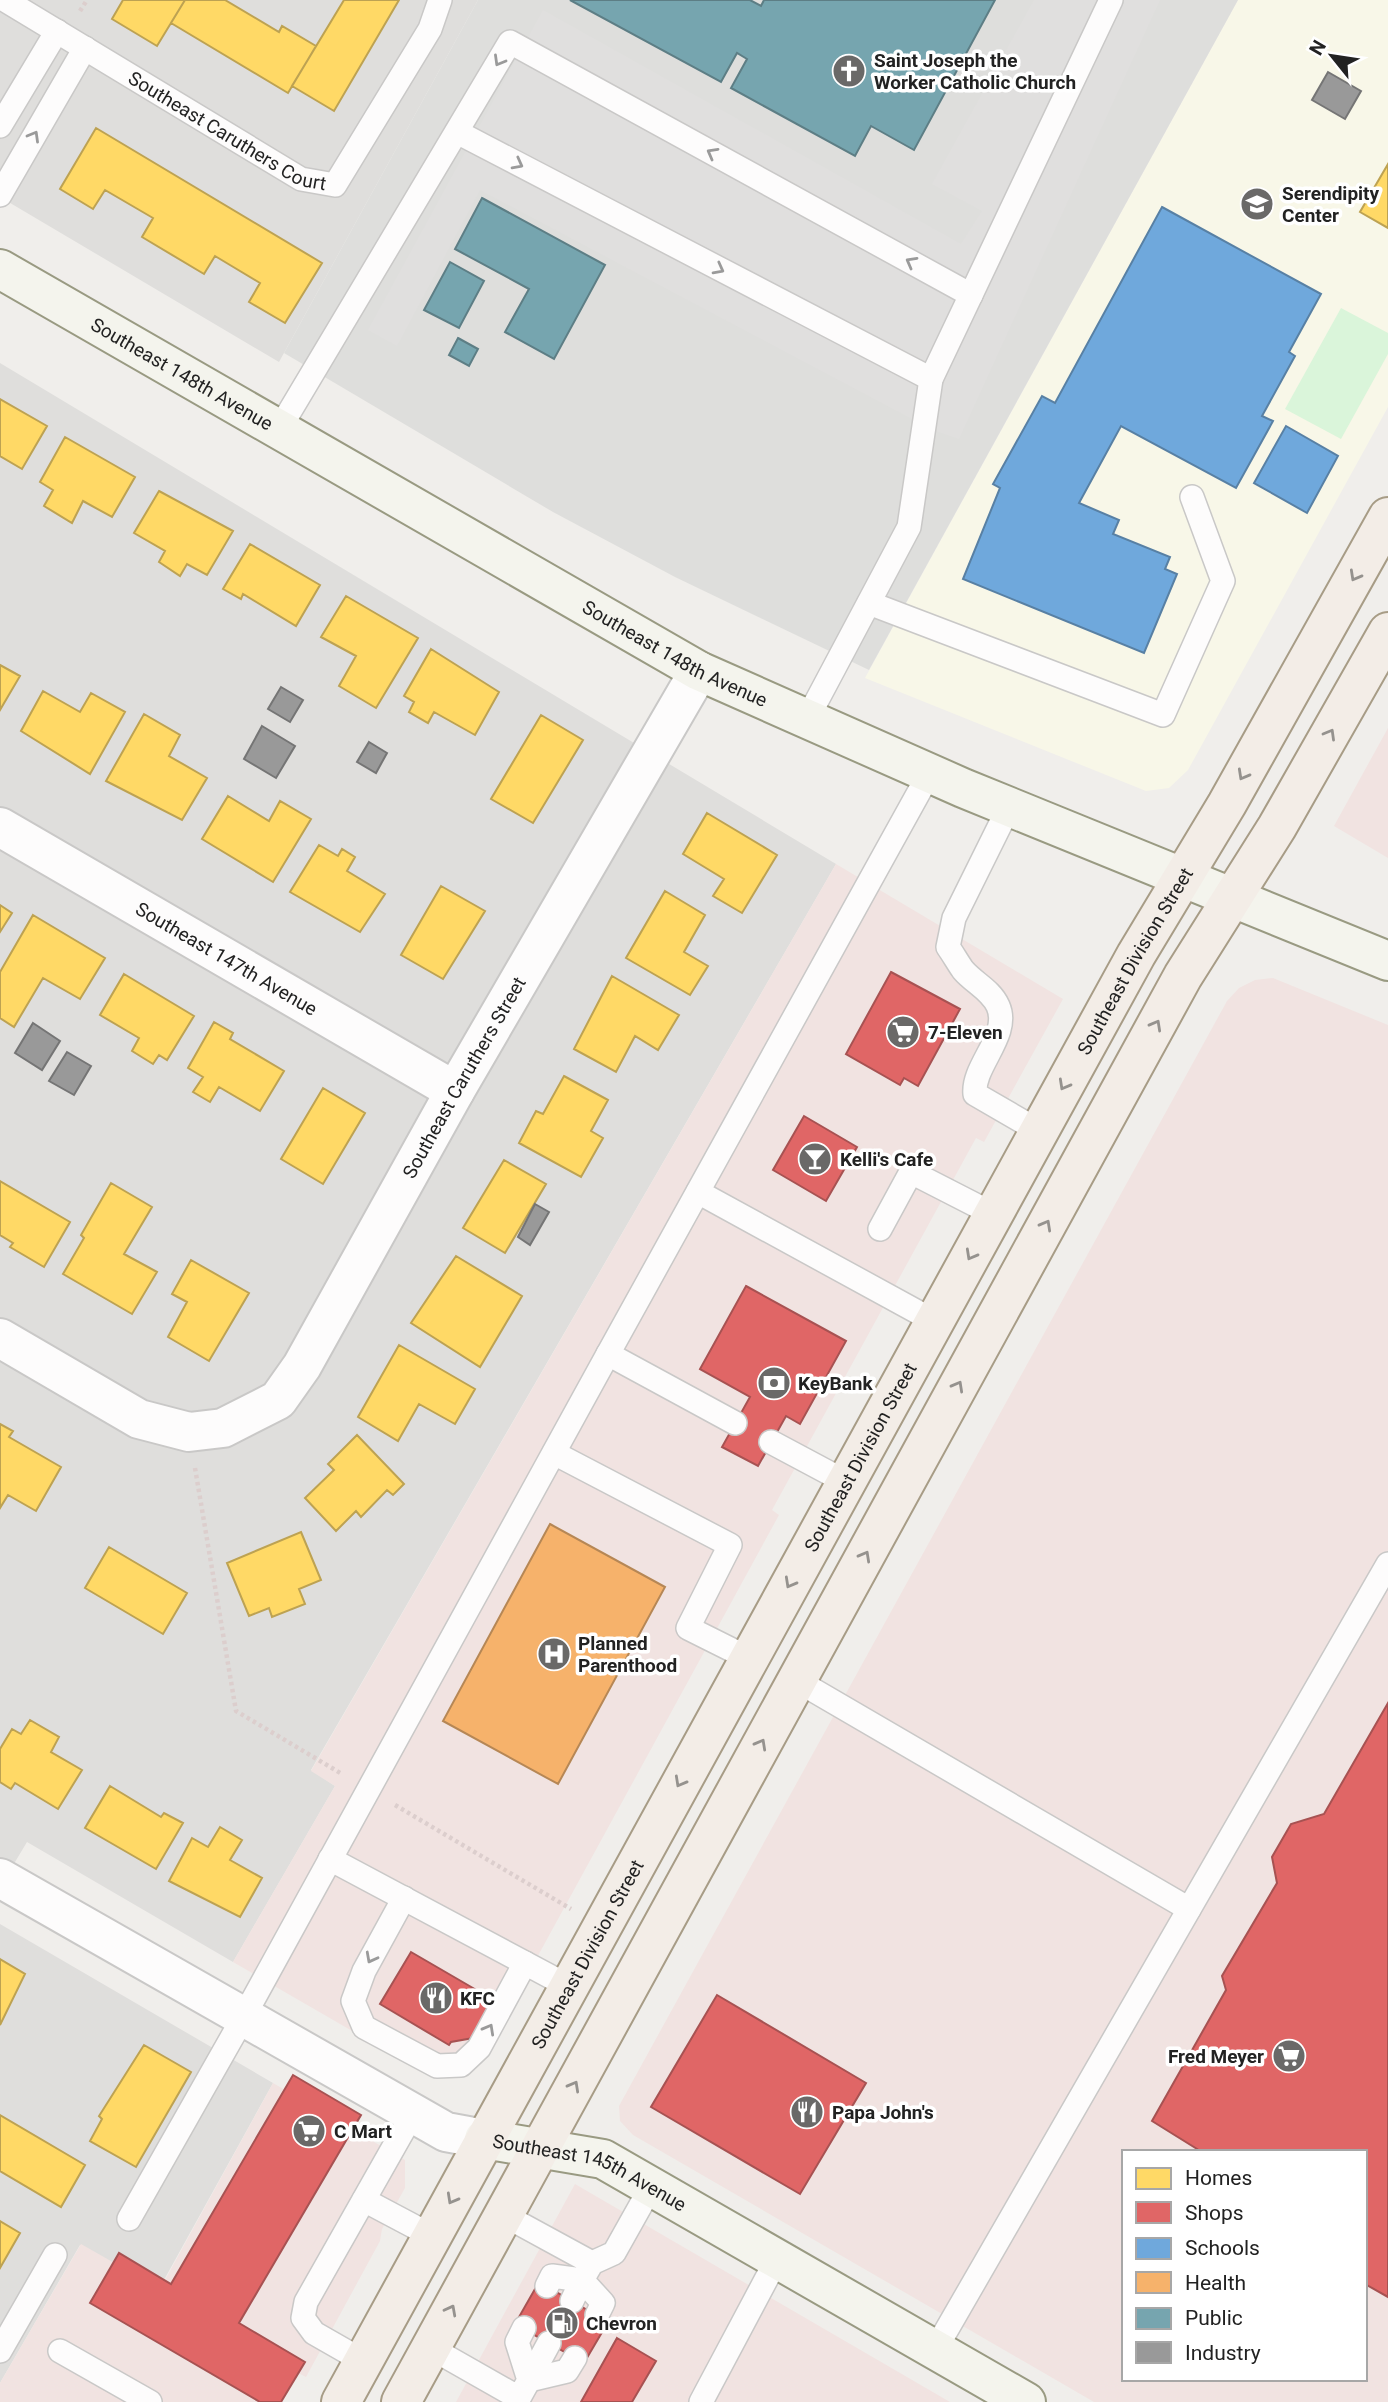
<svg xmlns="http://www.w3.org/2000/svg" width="1388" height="2402" viewBox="0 0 1388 2402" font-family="Roboto,sans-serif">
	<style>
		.residential { fill: #dfdedc }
		.commercial { fill: #f1e3e1; fill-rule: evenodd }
		.education { fill: #f8f7e8 }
		.religious { fill: #dededc }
		.park { fill: #daf5da }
		.parking { fill: #e0dfde }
		.homes { fill: #ffd966; stroke: #bda252; stroke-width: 2 }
		.shops { fill: #e06666; stroke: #a75252; stroke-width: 2 }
		.schools { fill: #6fa8dc; stroke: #5880a4; stroke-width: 2 }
		.health { fill: #f6b26b; stroke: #b68755; stroke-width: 2 }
		.public { fill: #76a5af; stroke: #5d7e85; stroke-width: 2 }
		.industry { fill: #999; stroke: #757575; stroke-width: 2 }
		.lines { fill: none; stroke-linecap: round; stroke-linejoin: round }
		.lane-casing { stroke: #c9c8c7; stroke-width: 26 }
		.street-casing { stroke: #c9c8c7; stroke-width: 42 }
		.secondary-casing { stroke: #999a82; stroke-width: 42 }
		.primary-casing { stroke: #a79c86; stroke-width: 42 }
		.path { stroke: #dccecd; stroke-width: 4.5; stroke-dasharray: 3.5 3.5; stroke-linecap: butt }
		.lane { stroke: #fdfcfc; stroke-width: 23 }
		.street { stroke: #fdfcfc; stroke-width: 38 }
		.secondary { stroke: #f4f4ed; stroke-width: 38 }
		.primary { stroke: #f3ede7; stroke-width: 38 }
		.oneway { stroke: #9a9a9a }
		.oneway2 { stroke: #95928e }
		.labels { text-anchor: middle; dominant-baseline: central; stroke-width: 7; stroke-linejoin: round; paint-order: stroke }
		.poi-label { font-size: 19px; font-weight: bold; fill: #222; stroke: #fff; text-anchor: start }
		.street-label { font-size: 19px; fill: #222; stroke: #fff }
	</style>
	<rect width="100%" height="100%" fill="#f0eeeb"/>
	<path class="residential" d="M0,0H478L279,362L0,197Z
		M0,363L836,864L311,1770L335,1786L233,1962L27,1842L0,1887Z
		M0,1924L273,2083L159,2289L80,2245L0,2383Z"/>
	<path class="commercial" d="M1388,728V858L1334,826Z
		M836,864L1063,999L984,1142L976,1138L772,1510L779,1515L481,2060L430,2076L233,1962L335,1786L311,1771Z
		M1273,978L1388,1025V2402H1094L633,2135L620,2121L619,2106L1227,1001L1239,988L1255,980ZM1124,2152H1365V2379H1124Z
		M273,2083L405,2160V2188L382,2229L380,2241L306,2377L298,2373L282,2402H0V2383L81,2244L160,2289Z
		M575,2184L950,2402H456Z"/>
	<path class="education" d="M1238,0H1388V407L1188,770L1169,788L1146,791L865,678Z"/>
	<path class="religious" d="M478,0H1238L869,670L675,577L553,512L284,353Z"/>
	<path class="park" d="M1341,308L1388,333V354L1341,439L1285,409Z"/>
	<path class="parking" d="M1034,0H1160L959,439L933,430L480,190L397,346L368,330L543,10L961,244L982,211L932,184Z"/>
	<path class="homes" d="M123,0H185L157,46L112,19Z
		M185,0H225L279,32L282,26L316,46L288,93L171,23Z
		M344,0H399L334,111L292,86Z
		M96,128L322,263L285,323L249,302L260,283L215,256L204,274L142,237L153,218L105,190L93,209L60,189Z
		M1388,164V228L1360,212Z
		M0,399L47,426L22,469L0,456Z
		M65,437L135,477L112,517L83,501L72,523L44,506L53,490L40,482Z
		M159,491L233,531L207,575L187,564L180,576L159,562L165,551L134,533Z
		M250,544L320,585L296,626L243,594L241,599L223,589Z
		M346,596L418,638L376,708L339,686L356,656L321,637Z
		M431,649L499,692L475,735L434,712L428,723L409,712L414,702L404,696Z
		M0,665L20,676L0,710Z
		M43,691L80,712L91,693L125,712L90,774L21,731Z
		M144,714L180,735L169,756L207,778L182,820L106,781Z
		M541,715L583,740L533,823L491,799Z
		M228,796L269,821L280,801L311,819L273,882L202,839Z
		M707,813L777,855L742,913L713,896L724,879L683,854Z
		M319,845L338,856L342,849L355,857L347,871L385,894L360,932L290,892Z
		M441,886L485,911L443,979L401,955Z
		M665,891L705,915L684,952L708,966L690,995L626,958Z
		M0,905L12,913L0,932Z
		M33,915L105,958L80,999L43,978L14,1027L0,1018V972Z
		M124,974L194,1016L167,1060L159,1055L153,1064L132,1051L139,1038L100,1015Z
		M612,976L679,1015L658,1050L635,1036L616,1072L574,1049Z
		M214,1022L233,1033L230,1039L284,1071L260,1111L219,1087L210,1102L193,1092L203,1077L188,1068Z
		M564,1076L608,1100L591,1131L603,1138L581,1177L519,1143L536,1111L543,1114Z
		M323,1088L365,1113L323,1184L281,1159Z
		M504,1160L546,1184L505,1253L463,1228Z
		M0,1181L70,1222L44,1267L10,1247L13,1243L0,1235Z
		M111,1183L152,1207L124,1254L157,1272L132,1314L63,1274L84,1238L81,1235Z
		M456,1256L522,1296L480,1367L411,1323Z
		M191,1260L249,1293L209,1361L168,1337L187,1302L172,1294Z
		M399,1345L475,1389L455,1424L419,1404L398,1441L358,1417Z
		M0,1424L13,1431L9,1437L61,1467L36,1511L8,1495L0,1508Z
		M357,1435L404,1484L393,1495L387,1490L361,1517L356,1511L336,1531L305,1498L334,1470L328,1464Z
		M301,1532L321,1580L299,1589L305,1604L272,1617L269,1608L249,1616L227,1563Z
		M109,1547L187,1593L163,1634L85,1588Z
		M30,1720L59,1737L51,1752L82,1770L58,1809L15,1783L11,1789L0,1782V1749L12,1729L21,1734Z
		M110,1786L161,1817L164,1813L183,1823L156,1869L85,1828Z
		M220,1827L242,1840L230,1860L262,1878L240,1917L169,1881L192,1838L208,1847Z
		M0,1959L25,1974L0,2025Z
		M144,2045L191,2072L136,2167L90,2141L102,2119L99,2116Z
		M0,2115L85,2165L61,2207L0,2171Z
		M0,2221L20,2233L0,2268Z"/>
	<path class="shops" d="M891,972L960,1009L918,1086L904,1078L900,1085L846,1054Z
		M804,1116L857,1147L826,1201L773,1170Z
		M746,1286L846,1341L800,1424L786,1416L758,1466L722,1447L750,1397L700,1369Z
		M1388,1703V2297L1365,2284V2152H1202L1152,2121L1226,1990L1222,1976L1277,1883L1272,1857L1291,1824L1324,1814Z
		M411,1952L497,2002L473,2038L451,2042L449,2045L380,2004Z
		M717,1995L866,2083L800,2194L651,2107Z
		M293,2075L361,2115L239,2323L305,2362L281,2402H260L90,2303L119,2253L171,2284Z
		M539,2282L608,2322L584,2363L515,2324Z
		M617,2338L656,2361L632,2402H581Z"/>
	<path class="schools" d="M1162,207L1321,294L1289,352L1295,356L1262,416L1273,421L1236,488L1121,426L1079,503L1119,520L1113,534L1170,557L1165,569L1177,574L1144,653L963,579L1000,488L993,484L1042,396L1055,403Z
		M1286,426L1338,456L1307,513L1254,483Z"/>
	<path class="health" d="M550,1524L665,1587L558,1784L443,1721Z"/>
	<path class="public" d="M570,0H750L761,6L764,0H995L914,150L871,126L855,156L731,88L747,59L737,53L721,82Z
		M482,198L605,265L554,359L505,332L529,289L455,249Z
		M450,262L484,281L459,328L424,310Z
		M458,338L478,349L469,366L449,355Z"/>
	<path class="industry" d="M1328,72L1361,91L1345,119L1312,100Z
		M281,687L303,700L290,722L268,709Z
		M262,726L295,746L276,778L244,759Z
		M369,742L387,753L376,773L357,762Z
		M33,1023L60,1041L42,1070L15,1053Z
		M67,1052L91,1066L74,1095L49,1081Z
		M535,1204L549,1212L530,1245L518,1237Z"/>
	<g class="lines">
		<defs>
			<g id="lane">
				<path id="s1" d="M5,0L301,179L335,185L430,29L440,0"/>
				<path d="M0,126L57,31"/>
				<path d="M457,132L931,379"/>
				<path d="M0,195L85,48"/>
				<path d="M278,431L510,42L971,295"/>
				<path d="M869,603L1163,715L1223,581L1192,497"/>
				<path d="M806,721L909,527L931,379L1111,0"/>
				<path d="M1009,807L954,918L948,947C953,954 958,963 963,970C974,983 991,990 998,1006C1011,1035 972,1066 975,1094L1039,1131"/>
				<path d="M698,1192L934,1321"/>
				<path d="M880,1229L911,1172L993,1214"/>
				<path d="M608,1354L929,774"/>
				<path d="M771,1442L846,1482"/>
				<path d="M554,1453L730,1545L688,1628L748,1658"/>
				<path d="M796,1680L1189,1909"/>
				<path d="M330,1859L568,1986"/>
				<path d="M404,1898L364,1971L353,2001L364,2027L437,2066L461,2065L479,2048L525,1963"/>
				<path d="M364,2200L432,2236"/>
				<path d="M502,2214L592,2263"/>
				<path d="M129,2219L243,2018L608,1354L735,1423"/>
				<path d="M547,2286L552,2276L582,2280L572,2301"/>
				<path d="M597,2315L603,2303L582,2280L592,2263L614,2253L651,2187"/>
				<path d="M431,2348L519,2398L529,2380L517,2342L524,2328"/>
				<path d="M935,2350L1388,1564"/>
				<path d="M0,2351L55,2255"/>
				<path d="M60,2351L150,2402"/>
				<path d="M363,2361L314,2333L303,2318L306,2302L413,2113"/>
				<path d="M529,2380L567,2371L575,2358"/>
				<path d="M529,2380L549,2343"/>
				<path d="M701,2402L777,2259"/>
			</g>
			<g id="street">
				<path id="s2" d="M0,827L455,1091"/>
				<path id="s3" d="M0,1338L139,1419L189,1432L223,1428L278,1400L302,1366L455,1091L699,671"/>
				<path d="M0,1878L446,2132L484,2139"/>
			</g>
			<g id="secondary">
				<path id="s4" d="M0,269L699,671L963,788L1388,961"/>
				<path id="s5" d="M484,2139L603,2159L1026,2402"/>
			</g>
			<g id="primary">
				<path id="s6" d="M341,2402L1136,955L1227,804L1388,517"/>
				<path d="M401,2402L1183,976L1277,827L1388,632"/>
			</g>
		</defs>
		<use href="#lane" class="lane-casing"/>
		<use href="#street" class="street-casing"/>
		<use href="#secondary" class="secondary-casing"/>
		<use href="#primary" class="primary-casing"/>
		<path class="path" d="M80,11L87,0
			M195,1468L236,1711L342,1774
			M395,1805L571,1909"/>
		<use href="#lane" class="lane"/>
		<use href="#street" class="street"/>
		<use href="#secondary" class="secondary"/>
		<use href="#primary" class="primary"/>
	</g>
	<defs><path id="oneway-chevron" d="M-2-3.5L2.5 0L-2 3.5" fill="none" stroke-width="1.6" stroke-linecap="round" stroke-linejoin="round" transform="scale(1.75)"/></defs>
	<g class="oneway">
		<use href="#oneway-chevron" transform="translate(499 61) rotate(120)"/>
		<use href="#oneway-chevron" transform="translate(34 136) rotate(-60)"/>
		<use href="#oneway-chevron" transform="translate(712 153) rotate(-151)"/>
		<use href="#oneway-chevron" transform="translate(518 164) rotate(28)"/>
		<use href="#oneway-chevron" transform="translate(911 262) rotate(-151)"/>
		<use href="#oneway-chevron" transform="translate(719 269) rotate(28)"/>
		<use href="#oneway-chevron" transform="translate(371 1958) rotate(118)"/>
		<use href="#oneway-chevron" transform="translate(489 2029) rotate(-61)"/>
	</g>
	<g class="oneway2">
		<use href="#oneway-chevron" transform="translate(1355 576) rotate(119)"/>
		<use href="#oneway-chevron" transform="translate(1330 734) rotate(-60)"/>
		<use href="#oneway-chevron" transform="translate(1243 775) rotate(119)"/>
		<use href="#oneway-chevron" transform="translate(1156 1025) rotate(-61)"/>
		<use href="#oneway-chevron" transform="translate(1064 1085) rotate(119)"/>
		<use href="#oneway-chevron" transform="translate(1046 1225) rotate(-61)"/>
		<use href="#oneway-chevron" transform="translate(971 1255) rotate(119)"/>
		<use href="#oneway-chevron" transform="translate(958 1386) rotate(-61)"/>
		<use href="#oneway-chevron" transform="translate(865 1556) rotate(-61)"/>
		<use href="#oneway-chevron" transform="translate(790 1583) rotate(119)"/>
		<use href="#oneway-chevron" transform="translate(761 1744) rotate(-61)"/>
		<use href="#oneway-chevron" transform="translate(680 1782) rotate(119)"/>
		<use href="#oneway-chevron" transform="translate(574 2086) rotate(-61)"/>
		<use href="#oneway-chevron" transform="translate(452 2199) rotate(119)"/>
		<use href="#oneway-chevron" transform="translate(451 2310) rotate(-62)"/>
	</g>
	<defs>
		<symbol id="church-disc" viewBox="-11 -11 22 22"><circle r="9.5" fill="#6a6968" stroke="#fff"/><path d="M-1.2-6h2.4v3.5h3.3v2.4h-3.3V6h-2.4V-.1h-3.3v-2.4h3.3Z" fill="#fff"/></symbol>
		<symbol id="school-disc" viewBox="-11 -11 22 22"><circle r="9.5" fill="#6a6968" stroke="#fff"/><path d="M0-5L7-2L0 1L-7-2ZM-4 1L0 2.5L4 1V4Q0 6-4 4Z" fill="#fff"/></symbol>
		<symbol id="supermarket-disc" viewBox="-11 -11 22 22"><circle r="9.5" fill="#6a6968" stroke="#fff"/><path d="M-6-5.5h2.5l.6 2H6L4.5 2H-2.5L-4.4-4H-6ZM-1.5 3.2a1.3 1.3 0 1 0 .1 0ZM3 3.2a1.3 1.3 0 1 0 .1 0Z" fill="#fff"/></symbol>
		<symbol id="bar-disc" viewBox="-11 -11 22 22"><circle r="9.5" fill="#6a6968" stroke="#fff"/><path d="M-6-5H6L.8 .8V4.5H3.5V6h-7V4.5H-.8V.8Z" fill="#fff"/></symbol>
		<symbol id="bank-disc" viewBox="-11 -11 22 22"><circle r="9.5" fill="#6a6968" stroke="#fff"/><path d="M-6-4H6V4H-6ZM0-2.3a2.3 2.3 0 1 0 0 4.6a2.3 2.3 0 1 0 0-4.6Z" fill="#fff"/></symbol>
		<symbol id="hospital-disc" viewBox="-11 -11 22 22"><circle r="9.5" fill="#6a6968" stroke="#fff"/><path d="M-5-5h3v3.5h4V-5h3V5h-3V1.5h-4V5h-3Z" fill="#fff"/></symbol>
		<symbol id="restaurant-disc" viewBox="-11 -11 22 22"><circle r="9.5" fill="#6a6968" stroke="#fff"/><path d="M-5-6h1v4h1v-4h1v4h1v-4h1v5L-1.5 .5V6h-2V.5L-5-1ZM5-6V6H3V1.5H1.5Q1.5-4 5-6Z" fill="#fff"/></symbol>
		<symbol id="fuel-disc" viewBox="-11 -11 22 22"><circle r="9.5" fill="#6a6968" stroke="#fff"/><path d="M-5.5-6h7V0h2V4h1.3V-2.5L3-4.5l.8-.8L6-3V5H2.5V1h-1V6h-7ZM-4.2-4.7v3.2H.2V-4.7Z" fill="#fff"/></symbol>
	</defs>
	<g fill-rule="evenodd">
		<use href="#church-disc" x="830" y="52" width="38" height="38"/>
		<use href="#school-disc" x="1238" y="185" width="38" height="38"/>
		<use href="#supermarket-disc" x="884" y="1013" width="38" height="38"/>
		<use href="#bar-disc" x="796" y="1140" width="38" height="38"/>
		<use href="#bank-disc" x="755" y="1364" width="38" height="38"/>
		<use href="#hospital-disc" x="535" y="1635" width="38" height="38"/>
		<use href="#restaurant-disc" x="417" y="1979" width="38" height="38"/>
		<use href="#supermarket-disc" x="1270" y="2037" width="38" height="38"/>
		<use href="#restaurant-disc" x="788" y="2093" width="38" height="38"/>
		<use href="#supermarket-disc" x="290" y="2112" width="38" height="38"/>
		<use href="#fuel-disc" x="543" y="2304" width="38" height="38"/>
	</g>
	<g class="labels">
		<g class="poi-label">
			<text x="874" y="60">Saint Joseph the<tspan x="874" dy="22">Worker Catholic Church</tspan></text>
			<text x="1282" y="193">Serendipity<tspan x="1282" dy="22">Center</tspan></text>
			<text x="928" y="1032">7-Eleven</text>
			<text x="840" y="1159">Kelli's Cafe</text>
			<text x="798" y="1383">KeyBank</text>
			<text x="578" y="1643">Planned<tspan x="578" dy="22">Parenthood</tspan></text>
			<text x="460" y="1998">KFC</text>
			<text x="1264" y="2056" text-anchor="end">Fred Meyer</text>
			<text x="832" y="2112">Papa John's</text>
			<text x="334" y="2131">C Mart</text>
			<text x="586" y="2323">Chevron</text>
		</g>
		<g class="street-label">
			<text stroke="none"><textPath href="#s1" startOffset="259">Southeast Caruthers Court</textPath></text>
			<text stroke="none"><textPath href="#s4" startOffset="210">Southeast 148th Avenue</textPath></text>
			<text stroke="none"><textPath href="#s4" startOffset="777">Southeast 148th Avenue</textPath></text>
			<text stroke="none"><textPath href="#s2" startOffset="262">Southeast 147th Avenue</textPath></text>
			<text stroke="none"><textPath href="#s6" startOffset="1645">Southeast Division Street</textPath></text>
			<text stroke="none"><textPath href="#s3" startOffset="681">Southeast Caruthers Street</textPath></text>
			<text stroke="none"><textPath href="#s6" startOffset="1078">Southeast Division Street</textPath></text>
			<text stroke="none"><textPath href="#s6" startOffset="511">Southeast Division Street</textPath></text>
			<text stroke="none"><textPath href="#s5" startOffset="112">Southeast 145th Avenue</textPath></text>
		</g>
	</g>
	<rect x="1122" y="2150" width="245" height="231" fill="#ffffff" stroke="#a7a7a7" stroke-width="2"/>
	<rect x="1136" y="2168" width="35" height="21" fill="#ffd966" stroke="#a7a7a7" stroke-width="2"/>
	<text x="1185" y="2185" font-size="21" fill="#222222">Homes</text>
	<rect x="1136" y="2202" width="35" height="21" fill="#e06666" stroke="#a7a7a7" stroke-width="2"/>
	<text x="1185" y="2220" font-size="21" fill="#222222">Shops</text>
	<rect x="1136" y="2238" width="35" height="21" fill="#6fa8dc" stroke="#a7a7a7" stroke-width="2"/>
	<text x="1185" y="2255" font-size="21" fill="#222222">Schools</text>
	<rect x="1136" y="2272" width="35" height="21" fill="#f6b26b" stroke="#a7a7a7" stroke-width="2"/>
	<text x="1185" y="2290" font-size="21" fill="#222222">Health</text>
	<rect x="1136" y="2308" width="35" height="21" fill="#76a5af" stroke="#a7a7a7" stroke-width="2"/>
	<text x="1185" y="2325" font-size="21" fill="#222222">Public</text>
	<rect x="1136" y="2342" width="35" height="21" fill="#999999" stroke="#a7a7a7" stroke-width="2"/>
	<text x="1185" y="2360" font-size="21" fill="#222222">Industry</text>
	<g transform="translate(1332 56) rotate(300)" stroke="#ffffff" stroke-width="5" paint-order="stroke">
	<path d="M0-5L12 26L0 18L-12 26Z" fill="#222222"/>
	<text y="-10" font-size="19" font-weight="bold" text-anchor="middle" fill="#222222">N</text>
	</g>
</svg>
